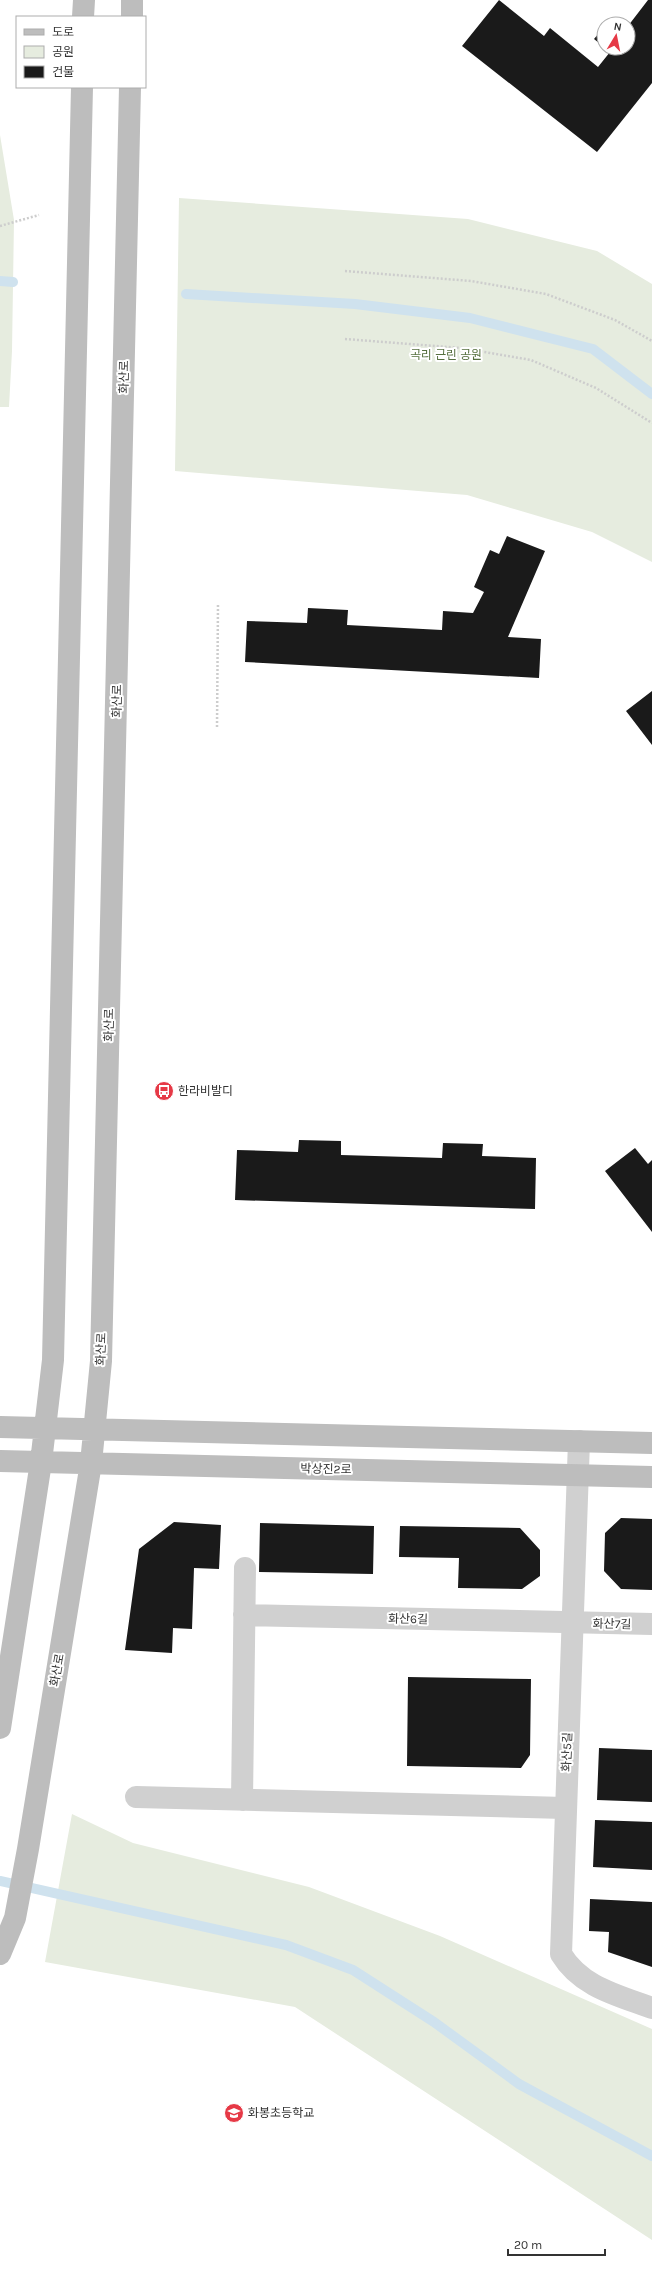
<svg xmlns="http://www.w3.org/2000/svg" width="652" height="2273" viewBox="0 0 652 2273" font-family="Karla,'Noto Sans KR',sans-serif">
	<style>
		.green { fill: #e6ecdf }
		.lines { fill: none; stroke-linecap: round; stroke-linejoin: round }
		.stream { stroke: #cfe2ee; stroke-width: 10 }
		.building { fill: #1a1a1a }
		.path { stroke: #cdcdcd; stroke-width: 2.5; stroke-dasharray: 2 2; stroke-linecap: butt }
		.street { stroke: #d0d0d0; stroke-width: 22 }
		.secondary { stroke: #bdbdbd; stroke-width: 22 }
		.labels { text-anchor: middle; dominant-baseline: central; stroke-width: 4; stroke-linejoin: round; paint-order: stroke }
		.park-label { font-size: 12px; fill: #56703f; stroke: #fff }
		.street-label { font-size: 12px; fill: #333; stroke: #fff }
		.poi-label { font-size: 12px; fill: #333; stroke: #fff; text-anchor: start }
	</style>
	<rect width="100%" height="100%" fill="#fff"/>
	<path class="green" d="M0,9V135L14,220L12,351L9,407H0Z
		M179,198L468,219L597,251L652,284V562L592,532L467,495L175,471Z
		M72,1814L133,1843L309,1887L440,1936L652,2029V2240L295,2007L45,1962Z"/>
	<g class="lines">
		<path class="stream" d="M0,281L13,282
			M186,294L355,304L470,318L593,349L652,394
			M0,1881L286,1945L353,1970L434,2022L519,2084L652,2156"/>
	</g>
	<path class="building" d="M499,0L544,36L550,28L598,67L610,52L605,48H628V26L648,0H652V83L597,152L462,46Z
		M604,27V47L594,39Z
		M507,536L545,551L508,637L541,639L539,678L245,662L247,621L307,623L308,608L348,610L347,625L442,630L443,611L473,613L484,592L474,587L490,550L499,554Z
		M652,691V745L626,711Z
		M299,1140L341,1141V1155L442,1158L443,1143L483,1144L482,1156L536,1158L535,1209L235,1200L237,1150L298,1152Z
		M635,1148L648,1164L652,1160V1232L605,1171Z
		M621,1518L652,1519V1590L621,1589L604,1571L605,1533Z
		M174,1522L221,1525L219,1569L194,1568L192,1629L173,1628L172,1653L125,1650L139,1549Z
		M260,1523L374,1526L373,1574L259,1572Z
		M400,1526L520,1528L540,1550V1576L522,1589L458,1588L459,1558L399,1557Z
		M408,1677L531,1679L530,1755L521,1768L407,1766Z
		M599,1748L652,1750V1802L597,1800Z
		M595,1820L652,1822V1870L593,1867Z
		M590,1899L652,1902V1967L608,1952L609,1932L589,1931Z"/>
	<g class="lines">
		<path class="path" d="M0,226L39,215
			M345,271L471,281L546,294L615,320L652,341
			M345,339L461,348L531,360L596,388L652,423
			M217,727L218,603"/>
		<path class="street" d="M579,1441L561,1954C581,1987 617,1995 652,2008
			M244,1615L652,1624
			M136,1797L565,1808
			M242,1800L245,1568"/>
		<path class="secondary" d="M83,17L84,0
			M132,17V0
			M0,1427L652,1443
			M0,1461L652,1477
			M0,1728L41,1462L53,1360L82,87
			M0,1954L15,1918L28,1849L91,1463L101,1361L130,87"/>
	</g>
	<defs>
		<symbol id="bus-disc" viewBox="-11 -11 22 22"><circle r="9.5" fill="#e63946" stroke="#fff"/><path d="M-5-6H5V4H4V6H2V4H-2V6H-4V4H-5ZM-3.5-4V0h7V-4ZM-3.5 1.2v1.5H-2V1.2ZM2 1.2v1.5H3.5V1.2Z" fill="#fff"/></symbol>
		<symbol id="school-disc" viewBox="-11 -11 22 22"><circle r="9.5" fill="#e63946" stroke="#fff"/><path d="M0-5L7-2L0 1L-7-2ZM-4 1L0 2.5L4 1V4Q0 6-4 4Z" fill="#fff"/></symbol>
	</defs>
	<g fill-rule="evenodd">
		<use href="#bus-disc" x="153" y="1080" width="22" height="22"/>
		<use href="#school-disc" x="223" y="2102" width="22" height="22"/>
	</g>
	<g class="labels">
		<g class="park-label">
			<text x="446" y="355">곡리 근린 공원</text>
		</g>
		<g class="street-label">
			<text transform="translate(124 377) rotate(-89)">화산로</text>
			<text transform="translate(117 701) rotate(-89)">화산로</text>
			<text transform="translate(109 1025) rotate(-89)">화산로</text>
			<text transform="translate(101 1349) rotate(-88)">화산로</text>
			<text transform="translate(326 1469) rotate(1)">박상진2로</text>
			<text transform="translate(408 1619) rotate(1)">화산6길</text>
			<text transform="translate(612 1624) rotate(1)">화산7길</text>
			<text transform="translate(57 1670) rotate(-80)">화산로</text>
			<text transform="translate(567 1752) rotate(-88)">화산5길</text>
		</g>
		<g class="poi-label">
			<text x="178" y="1091">한라비발디</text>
			<text x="248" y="2113">화봉초등학교</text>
		</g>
	</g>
	<rect x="16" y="16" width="130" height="72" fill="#ffffff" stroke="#adadad"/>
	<rect x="24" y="29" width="20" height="6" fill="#bdbdbd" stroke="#adadad"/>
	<text x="52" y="36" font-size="12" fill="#333333">도로</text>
	<rect x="24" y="46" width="20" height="12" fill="#e6ecdf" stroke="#adadad"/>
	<text x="52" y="56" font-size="12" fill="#333333">공원</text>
	<rect x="24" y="66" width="20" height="12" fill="#1a1a1a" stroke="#adadad"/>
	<text x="52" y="76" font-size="12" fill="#333333">건물</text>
	<g transform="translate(616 36) rotate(10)"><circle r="19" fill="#ffffff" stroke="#adadad"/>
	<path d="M0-3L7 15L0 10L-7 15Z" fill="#e63946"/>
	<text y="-6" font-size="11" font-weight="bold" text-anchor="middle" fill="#333333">N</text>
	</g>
	<path d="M508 2249v6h97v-6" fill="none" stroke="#333333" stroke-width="2"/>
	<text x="514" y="2249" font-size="12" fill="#333333" stroke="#ffffff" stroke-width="3" paint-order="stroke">20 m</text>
</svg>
